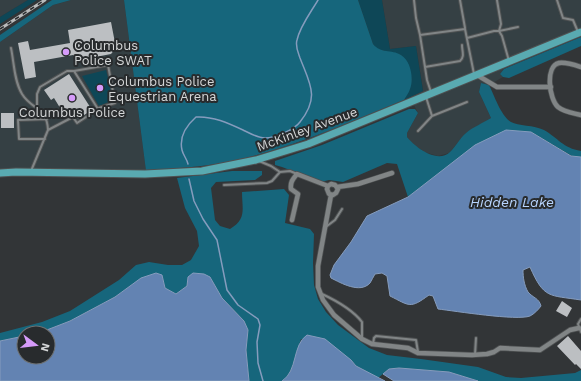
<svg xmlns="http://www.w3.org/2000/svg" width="581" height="381" viewBox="0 0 581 381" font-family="'Work Sans',sans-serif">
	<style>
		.built { fill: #354044 }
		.green { fill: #0e4757 }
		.forest { fill: #16667c }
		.water { fill: #6383b2; stroke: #859cbd }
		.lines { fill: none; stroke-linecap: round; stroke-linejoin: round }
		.stream { stroke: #859cbd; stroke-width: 1.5 }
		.building { fill: #bcbfc2 }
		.service-casing { stroke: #4e5152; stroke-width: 4 }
		.minor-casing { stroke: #4e5152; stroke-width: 6 }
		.primary-casing { stroke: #4e5152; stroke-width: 9 }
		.service { stroke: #818586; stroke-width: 2 }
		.minor { stroke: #818586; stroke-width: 4.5 }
		.primary { stroke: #59aab1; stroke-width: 7 }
		.rail-casing { stroke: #b9bbbc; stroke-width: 3 }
		.rail { stroke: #282b2d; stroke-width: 1.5; stroke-dasharray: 4.5; stroke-linecap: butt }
		.poi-dot { fill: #d69bfa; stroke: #282b2d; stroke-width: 1.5 }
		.labels { text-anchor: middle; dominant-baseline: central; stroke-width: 4; stroke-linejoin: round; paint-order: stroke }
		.poi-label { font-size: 13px; fill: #d5d7d8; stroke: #282b2d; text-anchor: start }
		.street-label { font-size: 13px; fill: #d5d7d8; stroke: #282b2d }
		.water-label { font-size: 14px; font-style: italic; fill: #b7d4fe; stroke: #282b2d }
	</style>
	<rect width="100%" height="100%" fill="#323537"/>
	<path class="built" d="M0,0H28L0,17Z
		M71,0H124L146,171L0,172V42L53,5Z
		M382,0H581V37L504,69L500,74L503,77L489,85L481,83L479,92L491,118L466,133L449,153L438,156L424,152L410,142L407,137V133L418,113L410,97L423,90L416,46L390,49Z"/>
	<path class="green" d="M28,0H37L0,24V17Z
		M358,0H382L390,49L416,46L423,91L404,100C416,78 412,75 401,55L377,49L373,44Z
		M106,70L113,100L99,106L82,76Z"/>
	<path class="forest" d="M52,0H71L53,5L0,42V35Z
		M124,0H358L373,44C381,54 391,49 401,55C411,61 414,79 410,89C409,93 406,96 404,100C350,122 295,147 237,160C207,167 177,168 146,171Z
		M581,37V46L509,78L503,77L500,74L504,69Z
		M481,83L489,85C494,95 501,116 511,122C518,126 534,125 544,130C558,138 563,148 581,151V157L572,156L531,132L433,179L408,197L397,164L387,163L343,182L329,180L321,182L282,167L275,165V161L322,145L409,109H415L418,113L407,133V137C415,147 437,164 450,152C456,146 460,138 466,133C473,127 483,123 491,118L479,92Z
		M232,171H262V175L255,180L216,182L211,188L215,220L220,226L230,229C247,219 242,209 242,192L284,189L289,195L285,223L310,229L314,234L313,263L314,285L318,299L326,312L338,325L369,348L387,355L421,359L478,367L506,377L521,378L575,373L581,370V381H478L449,372L399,368L389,369L378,378L356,366L351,360L301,339C298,348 292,378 282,381C273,381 259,381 249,381L246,350L248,330L244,321L222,298L210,277H188L187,286L176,294L165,288L162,275L133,284L115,297L70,321L39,333H24V336L0,341V333L42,322L70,311L119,280L136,265L149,262L168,265H182L191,260L199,246L197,231L185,208L177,178Z"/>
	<path class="water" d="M506,130L531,132L571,156L581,157V300C549,295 544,299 530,267L523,270C523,277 524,285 528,292C533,298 539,298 541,306C538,310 534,314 530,316C517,321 455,311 438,309L433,296L429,295C410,309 410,306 390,296L387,276L382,273L375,274C373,277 372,280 370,283C360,294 341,283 331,278L330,275L334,265L351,242L367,216L408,197L475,145Z
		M156,273L162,275L165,288L176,294L187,286L188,277L193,273L204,274L210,277L222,298L244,321L248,330L246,350L249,381H0V341L24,336V357H48V333H39L70,321L115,297L141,278Z
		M307,335L325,339L351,360L356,366L385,381H282C298,371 292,345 307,335Z
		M399,368L449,372L478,381H394L383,374L389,369Z"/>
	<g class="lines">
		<path class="stream" d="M188,164C187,159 183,155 182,150C179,137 187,125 196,117C213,116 228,123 243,130C249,133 258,138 265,138C275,138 294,130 300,122C320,97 310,84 300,58C298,52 295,46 297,40C300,26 311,12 318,0
			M189,179L194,201L203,219L217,240L227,290L238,305L258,319L260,325L257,342L258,363L263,381"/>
	</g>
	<path class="building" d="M111,22L116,48L111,54L80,60L73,55L34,62L36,77L25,79L18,43L28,41L30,50L70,43L68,30Z
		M69,74L92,110L78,119L73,111L65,116L54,98L51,100L44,90Z
		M1,113H14V128H1Z
		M562,301L572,308L567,317L556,311Z
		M568,336L581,351V369L576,364L575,365L557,346Z"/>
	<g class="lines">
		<defs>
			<path id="service" d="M414,0L416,18L420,35
				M460,0L465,28
				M497,0L501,24L499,31L518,27
				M557,0L563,18L573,20L578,32
				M467,38L494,31H499L502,36L509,61
				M11,48C14,62 14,81 22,94C32,110 47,107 48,130L31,171
				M425,67L460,61C465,57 462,51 462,45
				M74,71L108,65L115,103L99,108
				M431,92L427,80L420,35L465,29L474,74
				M426,97L432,116L467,102
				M37,108V94L40,87L67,71H74L98,109L77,123L73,117L48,130
				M418,131L432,116
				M45,139H19L18,120L47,119
				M259,161L271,166L280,172L290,171L297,174
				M224,185L267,183L272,181L280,172
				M327,226L335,220L342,209
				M322,294C337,301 352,309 362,322V338
				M581,319L578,324L581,332
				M373,344L374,338L376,336L416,340L418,352
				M475,355L476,338"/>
			<path id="minor" d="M581,67C575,65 566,62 559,63C545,66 549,99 558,107C564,112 573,113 581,115
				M477,75L497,87H551
				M337,187L358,184L392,173
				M331,195L318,266V287L323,300L334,315L362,339L372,344L408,348L418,353L472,355L487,354L494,352L500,348L540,350L570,330L579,328
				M292,220L298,194L291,189C290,182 293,179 297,174L328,186L331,184L335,185L338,189L336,193L333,195L329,194L327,189L328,186"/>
			<path id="primary" d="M0,173L16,172L145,174L202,171L256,160L308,144L581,32"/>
		</defs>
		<use href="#service" class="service-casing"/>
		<use href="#minor" class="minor-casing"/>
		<use href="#primary" class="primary-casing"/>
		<use href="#service" class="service"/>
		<use href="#minor" class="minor"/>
		<use href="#primary" class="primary"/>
		<defs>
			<path id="rail" d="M0,29L45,0"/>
		</defs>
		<use href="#rail" class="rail-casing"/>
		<use href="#rail" class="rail"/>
	</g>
	<g class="poi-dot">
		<circle cx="66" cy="52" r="4"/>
		<circle cx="100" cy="88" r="4"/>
		<circle cx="72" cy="98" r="4"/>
	</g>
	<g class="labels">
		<g class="poi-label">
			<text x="74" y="45">Columbus<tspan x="74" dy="15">Police SWAT</tspan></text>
			<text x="108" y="81">Columbus Police<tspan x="108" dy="15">Equestrian Arena</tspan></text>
			<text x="72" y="112" text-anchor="middle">Columbus Police</text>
		</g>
		<g class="street-label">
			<text transform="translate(307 129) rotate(-20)">McKinley Avenue</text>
		</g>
		<g class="water-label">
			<text x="512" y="202">Hidden Lake</text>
		</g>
	</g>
	<g transform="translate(36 345) rotate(105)"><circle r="19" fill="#282b2d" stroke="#6d7071"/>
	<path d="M0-3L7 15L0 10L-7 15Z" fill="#d69bfa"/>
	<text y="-6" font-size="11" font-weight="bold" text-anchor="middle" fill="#d5d7d8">N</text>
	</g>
</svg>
